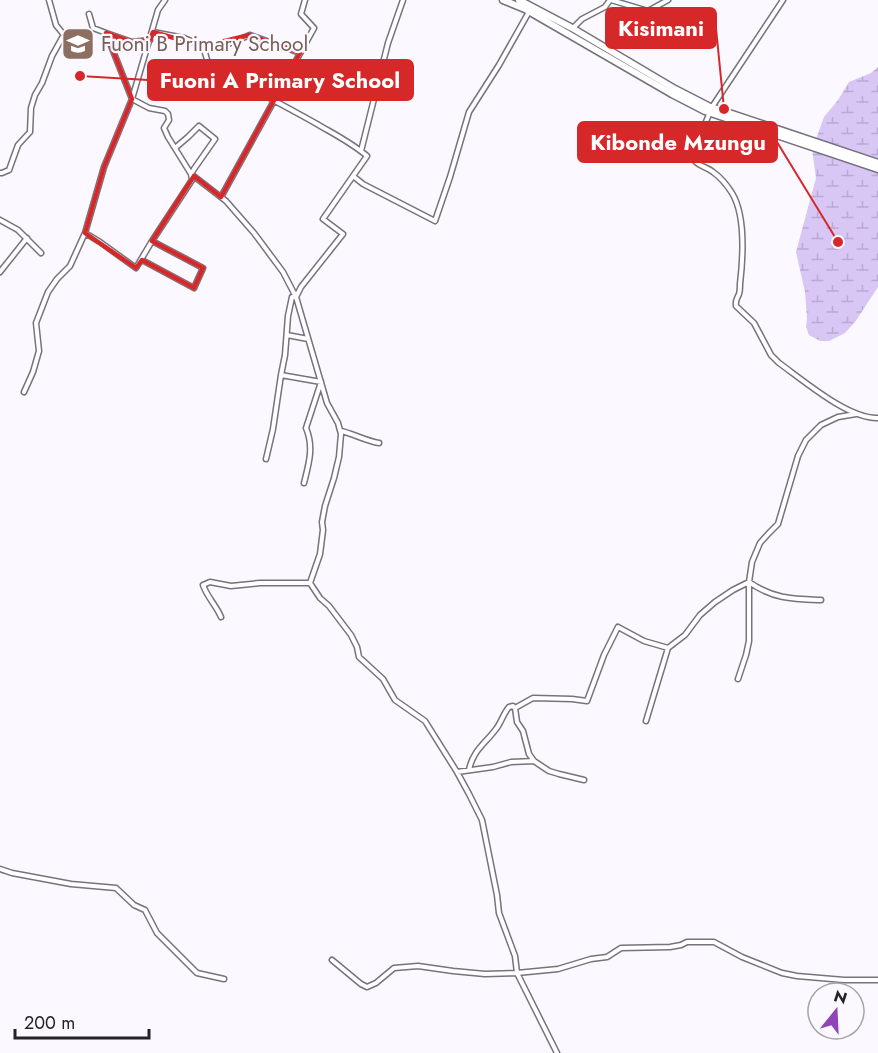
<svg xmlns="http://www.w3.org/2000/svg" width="878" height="1053" viewBox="0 0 878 1053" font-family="Jost,sans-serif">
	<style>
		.wetland { fill: url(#wetland-marsh) }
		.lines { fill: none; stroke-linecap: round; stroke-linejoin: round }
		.street-casing { stroke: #76727e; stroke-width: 7 }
		.primary-casing { stroke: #76727e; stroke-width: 9 }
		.street { stroke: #fff; stroke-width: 4 }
		.primary { stroke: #fff; stroke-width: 6 }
		.marked { fill: none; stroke: #d62828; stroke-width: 4.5; stroke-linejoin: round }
		.labels { text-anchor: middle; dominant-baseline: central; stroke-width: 4.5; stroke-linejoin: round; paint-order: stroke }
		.education-label { font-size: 21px; fill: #785e54; stroke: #fbf9ff; text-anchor: start }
		.leader { fill: none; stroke: #d62828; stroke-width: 2 }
		.callout-dot { fill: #d62828; stroke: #fbf9ff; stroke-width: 2 }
		.callout { fill: #d62828; stroke: #d62828; stroke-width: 2 }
		.callout-label { font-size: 22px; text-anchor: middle; font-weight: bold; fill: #fff }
	</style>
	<defs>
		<pattern id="wetland-marsh" width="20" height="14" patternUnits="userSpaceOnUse" patternTransform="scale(1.5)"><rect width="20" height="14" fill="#d8c6f5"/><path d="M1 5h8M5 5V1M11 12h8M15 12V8" fill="none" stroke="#b9aad2"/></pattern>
	</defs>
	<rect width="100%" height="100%" fill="#fbf9ff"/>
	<path class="wetland" d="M878,67V160L816,139L824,117L838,100L849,82L871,73Z
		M812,149L878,172V287L855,322L845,333L829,341H820L809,335L806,327L807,318L805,292L796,252L816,178Z"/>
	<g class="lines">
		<defs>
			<path id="street" d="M49,0L56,25L64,35
				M611,0L648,11L668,0
				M783,0L712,107L692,156C695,166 706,166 713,172C720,177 727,185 732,193C746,216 743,258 740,284C740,288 740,291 739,294C737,299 735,300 736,306L754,323L771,355L779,363C803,380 848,419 878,418
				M89,14L93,28L106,33L132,99L149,108L165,111L168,114L169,120L164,128L168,137L191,174L226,201L254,233L283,272L296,297L327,403L338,423L341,434L339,457L334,478L325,506L322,522L323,530L320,554L310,583L320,598L329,606L351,635L357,647L359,657L383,679L395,700L425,721L457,772L469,794L482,820L497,895L499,913L515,956L517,973L557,1053
				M573,28L582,19L605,7L610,0
				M153,32L184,38L203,46L228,44L250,35L300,53
				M106,33L132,42L150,40
				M203,46L208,63C243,85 280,103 317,124C334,134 352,143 367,156L323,219L343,234L301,287L296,297H292L288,316L285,355L281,375L273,429L266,459
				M361,151L388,43L403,0
				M0,173H2L9,170L18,145L30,132L31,108L35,95L42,83L52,56L62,38L69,34
				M353,176L363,184L435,221L450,177L469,112L499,65L530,10
				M221,197L314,28L301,14L305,0
				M0,220L18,230L41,253
				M85,233L100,242L136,268L152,241L192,180L191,174L194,169L215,139L199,126L188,137L175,148
				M142,260L194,288L203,268L152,241
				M0,272L27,238
				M287,335L308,339
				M281,375L321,382L306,428C314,447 309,463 304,483
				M24,392L33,372L39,351L36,323L48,292L57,279L70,266L85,233L104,167L132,99L158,10L165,0
				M341,431C354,434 366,441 379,443
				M221,617C216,605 207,597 203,585L210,582L231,586L260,583H310
				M738,679L746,655L749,641V582L752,562L760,543L769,533L778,524L798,456L806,440L821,425L838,417L856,414
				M646,721L668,648
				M534,761L529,754L523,731L517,722L515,708L533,698L572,699L587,701L604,655L618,627L644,641L668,648L685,635L700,615L715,602L733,590L749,582C773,599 793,599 821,600
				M469,770C473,750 485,744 496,729C501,723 503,714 509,707L513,706L514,707
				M457,772L493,767L511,762L534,761L549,771L559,774L584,780
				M0,869L12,873L71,884L116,888L134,905L145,910L157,933L197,973L224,979
				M332,960L361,984L367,987L376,983L394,968L418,966L453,971L485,974L517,973L558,969L591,959L607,957L621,948L670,947L681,945L687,942H714L742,957L782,973L797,976L844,980H878"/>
			<path id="primary" d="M503,0L525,9L672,94L705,111L878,169
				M519,0L572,28L675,89L708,106L878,163"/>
		</defs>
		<use href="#street" class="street-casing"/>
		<use href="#primary" class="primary-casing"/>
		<use href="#street" class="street"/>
		<use href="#primary" class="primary"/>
	</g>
	<path class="marked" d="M153,32L203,46L250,35L300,53L221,197L194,176L152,241L203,268L194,288L142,260L136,268L85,233L104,167L132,99L106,33L132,42L150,40Z"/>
	<defs>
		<symbol id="school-square" viewBox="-11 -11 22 22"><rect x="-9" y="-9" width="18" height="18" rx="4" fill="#8d6e63" stroke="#fbf9ff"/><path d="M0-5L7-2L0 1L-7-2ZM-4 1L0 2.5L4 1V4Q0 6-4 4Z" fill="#fff"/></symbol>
	</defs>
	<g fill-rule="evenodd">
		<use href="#school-square" x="59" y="25" width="38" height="38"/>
	</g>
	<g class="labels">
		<g class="education-label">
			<text x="101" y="44">Fuoni B Primary School</text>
		</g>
	</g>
	<path class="leader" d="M724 109L716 28M80 76L148 80M838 242L777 142"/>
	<g class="callout-dot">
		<circle cx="724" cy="109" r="6"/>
		<circle cx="80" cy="76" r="6"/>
		<circle cx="838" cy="242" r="6"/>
	</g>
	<g class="callout">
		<rect x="606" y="8" width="110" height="40" rx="6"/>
		<rect x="148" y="60" width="265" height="40" rx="6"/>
		<rect x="578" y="122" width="199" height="40" rx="6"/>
	</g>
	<g class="callout-label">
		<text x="661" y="36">Kisimani</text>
		<text x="280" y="88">Fuoni A Primary School</text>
		<text x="678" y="150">Kibonde Mzungu</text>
	</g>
	<g transform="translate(836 1011) rotate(18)"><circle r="28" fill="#fbf9ff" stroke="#a5a3a9" stroke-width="1.5"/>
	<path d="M0-4.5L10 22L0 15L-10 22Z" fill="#9146b8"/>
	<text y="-9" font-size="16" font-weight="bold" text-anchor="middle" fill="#252328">N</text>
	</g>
	<path d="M15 1029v9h134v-9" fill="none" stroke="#252328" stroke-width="3"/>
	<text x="24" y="1029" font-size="18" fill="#252328" stroke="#fbf9ff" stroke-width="4.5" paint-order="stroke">200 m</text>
</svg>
